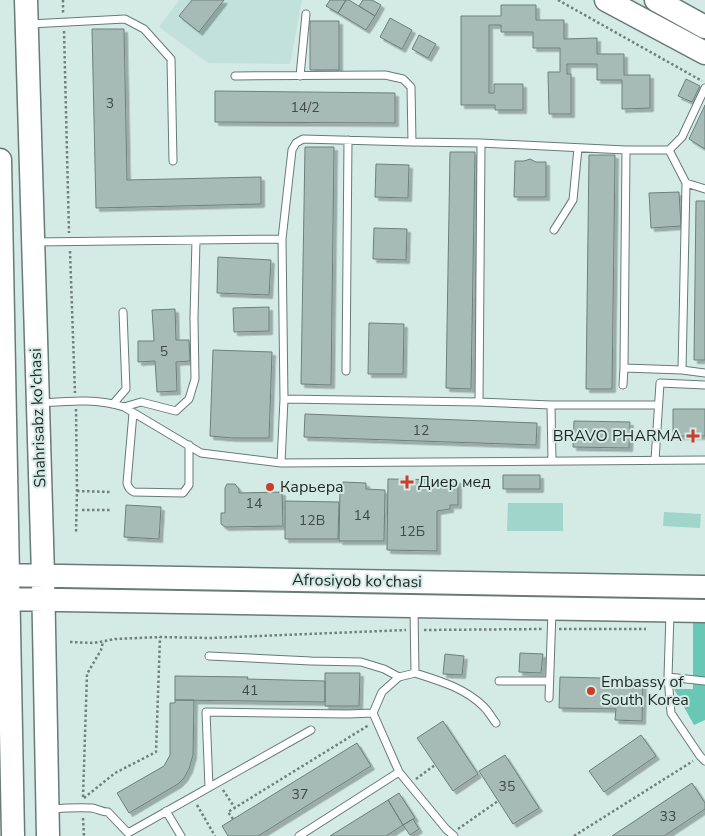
<svg xmlns="http://www.w3.org/2000/svg" width="705" height="836" viewBox="0 0 705 836" font-family="'Nunito Sans',sans-serif">
	<style>
		.built { fill: #c1e1da }
		.green { fill: #9fd5ca }
		.forest { fill: #69c7b6 }
		.building { fill: #a6bbb6; stroke: #6c807c; filter: url(#shadow) }
		.lines { fill: none; stroke-linecap: round; stroke-linejoin: round }
		.lane-casing { stroke: #677b77; stroke-width: 9 }
		.primary-casing { stroke: #677b77; stroke-width: 25 }
		.path { stroke: #717f7d; stroke-width: 2.5; stroke-dasharray: 2.5 2.5; stroke-linecap: butt }
		.lane { stroke: #fff; stroke-width: 7 }
		.primary { stroke: #fff; stroke-width: 22 }
		.poi-dot { fill: #ca3e2b; stroke: #d4eae5; stroke-width: 2 }
		.labels { text-anchor: middle; dominant-baseline: central; stroke-width: 4; stroke-linejoin: round; paint-order: stroke }
		.number-label { font-size: 14px; fill: #404b49 }
		.street-label { font-size: 16px; fill: #1e2625; stroke: #d4eae5 }
		.poi-label { font-size: 16px; fill: #1e2625; stroke: #d4eae5; text-anchor: start }
	</style>
	<defs>
		<filter id="shadow"><feDropShadow dx="3.5" dy="3.5" stdDeviation="0" flood-color="#0004"/></filter>
	</defs>
	<rect width="100%" height="100%" fill="#d4eae5"/>
	<path class="built" d="M179,0H302L290,64L208,63L159,27Z"/>
	<path class="green" d="M508,503H563V531H507Z
		M664,512L701,514L700,528L663,526Z"/>
	<path class="forest" d="M693,618H705V720L694,725L674,689H693Z"/>
	<path class="building" d="M192,0H224L199,32L179,16Z
		M330,0H346L338,13L326,6Z
		M346,0H349L375,16L366,30L338,13Z
		M363,0H372L381,5L375,16L359,6Z
		M501,5H536V20H564V39L597,38V54H624V75H650V108L622,109V80H597V64H567V74H571V114H549L548,72H560V48H533V32H501V25H489V93H494V84H523V110H495V105H461V16H501Z
		M390,18L412,30L402,49L380,37Z
		M310,21H339V70H310Z
		M92,29H124L127,180L261,177V204L96,208Z
		M419,35L436,44L428,58L412,49Z
		M686,79L700,86L692,102L678,96Z
		M215,91L395,93V123L215,122Z
		M705,105V149L689,139Z
		M305,147H334L331,385L301,384Z
		M450,152H475L471,389L446,388Z
		M589,155H615L612,389H586Z
		M530,159L536,162H546V197H514L515,161H524Z
		M376,164L409,165L408,198L375,197Z
		M679,192L681,226L651,228L649,193Z
		M696,201H705V360H694Z
		M374,228L407,229L406,260L373,259Z
		M218,257L271,260L269,295L217,293Z
		M269,307V331L234,332L233,308Z
		M175,309L176,340H189L190,361L176,362L177,391L157,392L155,361L138,362V341H154L152,310Z
		M369,323L404,324L403,374H368Z
		M213,350L272,352L269,438H233L210,436Z
		M673,409H705V436H673Z
		M305,414L537,423L536,445L304,437Z
		M574,421L630,422L629,448L573,447Z
		M503,475H540V489H503Z
		M388,479L458,480V505H450V509L437,511V551L387,550Z
		M343,482L366,483V489L385,490L384,541H339L340,489H343Z
		M227,484H235L239,489V493L282,492L283,526L225,527L221,524V513H225V488Z
		M285,501L339,502L338,539H285Z
		M126,505L161,507L159,539L124,537Z
		M520,653L543,654L541,673L519,672Z
		M445,654L464,656L462,675L443,674Z
		M325,673H360L359,706H325Z
		M175,676L248,677L247,679L325,681V702L175,700Z
		M560,677L643,679L642,721L615,720L616,709L559,708Z
		M175,700H194L193,755L189,769L184,778L178,784L129,813L117,793L164,766L170,755V703H175Z
		M443,721L478,774L453,791L417,738Z
		M641,735L656,756L604,792L589,771Z
		M357,743L371,766L258,836H228L222,826Z
		M505,755L539,808L513,824L479,771Z
		M692,783L705,803V809L664,836H612Z
		M399,793L415,818L403,825L388,800Z
		M388,800L403,825L386,836H330Z
		M413,819L419,829L410,835L403,825Z"/>
	<g class="lines">
		<defs>
			<path id="lane" d="M30,24L125,19L144,29L171,59L173,161
				M235,76L385,75L403,79L411,87L412,142
				M300,76L306,14
				M626,150H669L682,137L705,88
				M669,150L686,183L682,370L705,373
				M686,183L705,189
				M554,230L573,200L578,148
				M35,242L282,239
				M624,368L682,370
				M346,371L348,140
				M284,399L479,402L551,405L552,461
				M479,402L481,143
				M41,403C68,401 98,398 124,407L201,453L281,463L705,460
				M113,404L126,389L123,312
				M551,405H658
				M124,407L141,402L176,411L189,399L195,379L194,318L196,240
				M133,413L127,483C128,488 130,490 134,492L183,493L189,485V445
				M655,460L660,383L705,385
				M281,463L284,399L282,239L292,150L296,143L303,139L412,142L481,143L626,150L624,368L623,385
				M414,609L415,673L399,677L382,692L373,713L399,772L446,829L454,836
				M670,613L668,677L671,713L700,756L705,761
				M209,656L311,661L361,662L384,669L399,677
				M415,673C440,681 465,688 484,707C489,712 492,718 496,723
				M668,677L705,681
				M499,681H549
				M549,698L552,611
				M209,787L206,712L348,714L373,713
				M50,809C64,808 78,807 92,808C98,809 102,812 108,812L128,833L311,730
				M166,811L181,836
				M299,836L399,772"/>
			<path id="primary" d="M26,0L43,575L48,836
				M606,0L705,53
				M656,0L705,27
				M0,160L13,836
				M0,575L705,587
				M0,599L705,611"/>
		</defs>
		<use href="#lane" class="lane-casing"/>
		<use href="#primary" class="primary-casing"/>
		<path class="path" d="M63,0V13
			M558,0L702,81
			M64,31L69,233
			M70,251L75,393
			M76,409L77,491L76,532
			M77,491L111,492
			M82,510H111
			M559,629H646
			M424,630L544,629
			M70,642L94,643L115,639L160,637L210,638L406,630
			M416,779L435,765
			M223,790L235,808
			M83,797L87,674L101,650L103,642
			M84,798L115,773L156,752L160,637
			M197,805L215,836
			M83,818L84,836
			M233,819L228,812L369,725
			M458,829L498,801
			M574,836L693,761"/>
		<use href="#lane" class="lane"/>
		<use href="#primary" class="primary"/>
	</g>
	<g class="poi-dot">
		<path d="M690.5 428.5h5v5h5v5h-5v5h-5v-5h-5v-5h5z"/>
		<path d="M404.5 474.5h5v5h5v5h-5v5h-5v-5h-5v-5h5z"/>
		<circle cx="270" cy="487" r="5"/>
		<circle cx="591" cy="691" r="5"/>
	</g>
	<g class="labels">
		<g class="number-label">
			<text x="110" y="103">3</text>
			<text x="305" y="107">14/2</text>
			<text x="164" y="351">5</text>
			<text x="421" y="430">12</text>
			<text x="254" y="503">14</text>
			<text x="362" y="515">14</text>
			<text x="312" y="520">12B</text>
			<text x="412" y="531">12Б</text>
			<text x="250" y="690">41</text>
			<text x="507" y="786">35</text>
			<text x="300" y="794">37</text>
			<text x="668" y="816">33</text>
		</g>
		<g class="street-label">
			<text transform="translate(38 418) rotate(-92)">Shahrisabz ko'chasi</text>
			<text transform="translate(357 581) rotate(1)">Afrosiyob ko'chasi</text>
		</g>
		<g class="poi-label">
			<text x="682" y="436" text-anchor="end">BRAVO PHARMA</text>
			<text x="418" y="482">Диер мед</text>
			<text x="280" y="487">Карьера</text>
			<text x="601" y="682">Embassy of<tspan x="601" dy="18">South Korea</tspan></text>
		</g>
	</g>
</svg>
